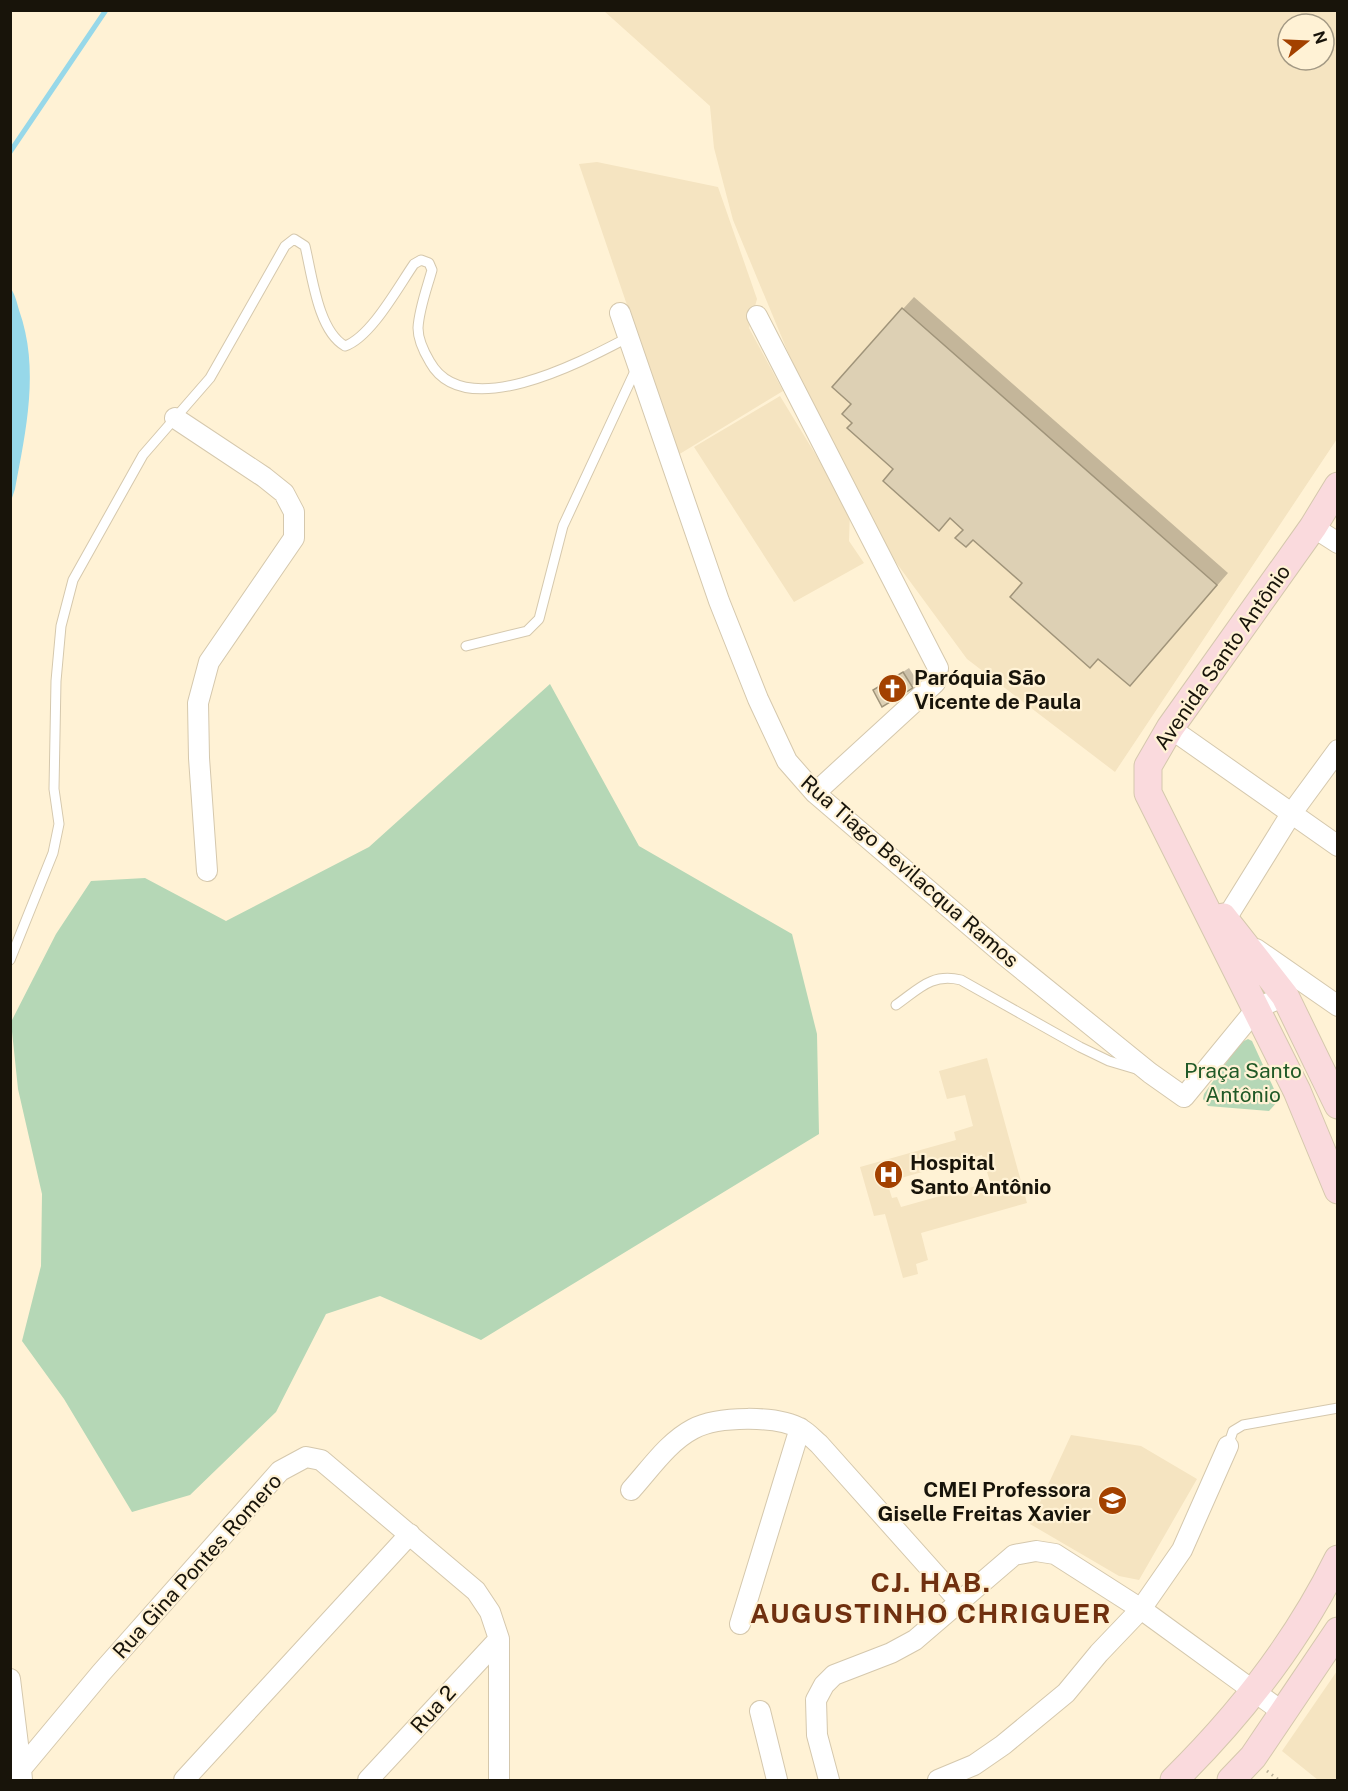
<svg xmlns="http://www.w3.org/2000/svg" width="1348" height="1791" viewBox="0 0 1348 1791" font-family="'Public Sans',sans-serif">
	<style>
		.built { fill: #f5e4c1; fill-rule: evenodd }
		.green { fill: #b5d7b6 }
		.water { fill: #97d8e9 }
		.shadow { fill: #0003 }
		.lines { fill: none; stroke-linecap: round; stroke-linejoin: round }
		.stream { stroke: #97d8e9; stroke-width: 5 }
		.building { fill: #ddd0b4; stroke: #a0947a; stroke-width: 1.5 }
		.service-casing { stroke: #d5c8ad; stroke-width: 11 }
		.minor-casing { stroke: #d5c8ad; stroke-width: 22 }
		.secondary-casing { stroke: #d5c8ad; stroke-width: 29 }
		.path { stroke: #b9af98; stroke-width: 3; stroke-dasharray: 1.5 4.5; stroke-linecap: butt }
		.service { stroke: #fff; stroke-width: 9 }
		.minor { stroke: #fff; stroke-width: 20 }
		.secondary { stroke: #fadadd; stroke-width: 27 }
		.labels { text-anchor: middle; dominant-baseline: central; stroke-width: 4.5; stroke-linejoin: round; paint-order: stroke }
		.street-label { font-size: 21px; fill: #18140a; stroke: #fff2d5 }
		.poi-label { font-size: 21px; font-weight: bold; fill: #18140a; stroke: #fff2d5; text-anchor: start }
		.park-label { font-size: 21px; fill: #205927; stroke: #fff2d5 }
		.district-label { font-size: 27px; font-weight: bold; letter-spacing: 1.5px; fill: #70300f; stroke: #fff2d5 }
	</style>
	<rect width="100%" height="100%" fill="#fff2d5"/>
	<path class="built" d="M604,11H1337V439L1115,772L967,659L881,542L814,415L733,220L714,148L710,106ZM1288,24H1324V60H1288Z
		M597,162L718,187L757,299L749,328L783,391L678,455L579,164Z
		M780,396L850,511L849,541L864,563L794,602L694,447Z
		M987,1058L1027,1203L921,1233L928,1260L916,1264L918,1274L903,1278L885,1214L874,1216L860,1167L956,1140L954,1132L973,1126L965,1095L947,1099L939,1071ZM982,1155L990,1182L901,1207L897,1197L892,1198L887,1182Z
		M1071,1435L1141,1446L1197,1479L1139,1580L1119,1576L1030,1524Z
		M1337,1671V1780H1318L1282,1751Z"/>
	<path class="green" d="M550,684L639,846L792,934L817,1034L819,1134L481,1340L380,1296L326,1314L276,1412L190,1495L132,1512L64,1399L22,1341L41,1266L42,1194L18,1089L11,1022L56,934L91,881L145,878L226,921L369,847Z
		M1248,1039L1252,1041L1279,1100L1269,1111L1208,1106L1203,1099L1204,1094L1240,1043Z"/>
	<path class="water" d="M11,289C15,294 17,303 19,310C40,369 26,430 15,489L11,501Z"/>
	<path class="shadow" d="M914,297L1228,573L1141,673L1024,583L895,469L854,422L853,403L903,309Z
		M909,668L918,682L882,705L875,690Z"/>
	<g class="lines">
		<path class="stream" d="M10,152L106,10"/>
	</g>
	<path class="building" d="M902,308L1217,585L1130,686L1098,659L1090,668L1010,597L1022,583L973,540L966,547L955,538L963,530L950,518L939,531L883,481L893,469L847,428L852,423L842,414L851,404L832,387Z
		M903,672L913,688L882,707L873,690Z"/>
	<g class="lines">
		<defs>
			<path id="service" d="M466,646L527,631L539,619L563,526L636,369
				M10,960L53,853L59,824L54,789L56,681L61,626L73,580L143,455L210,378L285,246L294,239L305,246C312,275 318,331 345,346C371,337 398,287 414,264L421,260L429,263L432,270C427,288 419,309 418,328C418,339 424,352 430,362C465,425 585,360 629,337
				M896,1005C919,989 931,973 961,980L1080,1047L1109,1061L1136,1069
				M1228,1446L1233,1431L1243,1425L1338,1408"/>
			<path id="minor" d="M620,313L719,601L758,699L787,761L815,793L1003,954L1150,1073L1184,1097L1257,1008L1285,996
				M757,316L938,668L935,683L815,793
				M175,418L264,477L284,493L294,512V538L209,662L198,703L199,758L207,871
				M1313,527L1338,543
				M1170,728L1338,846
				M1219,930L1291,814L1338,750
				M1256,949L1338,1006
				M631,1490C650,1469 668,1442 693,1429C717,1416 778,1415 801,1429C808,1433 813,1439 819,1444L960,1602
				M740,1624L800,1428
				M10,1679L21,1769
				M760,1711L777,1780
				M22,1780L21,1769L101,1673L280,1471L306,1457L321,1460L476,1591L490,1612L499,1639V1780
				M184,1780L410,1534
				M368,1780L499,1639
				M829,1780L817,1735L816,1700L824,1685L834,1675L891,1653L915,1640L1014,1555L1036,1551L1055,1554L1141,1609L1284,1713
				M938,1780L974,1765L1003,1745L1066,1693L1099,1653L1141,1609L1182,1550L1228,1446"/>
			<path id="secondary" d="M1338,486L1313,527L1170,728L1148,766V793L1297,1091L1338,1190
				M1223,917L1285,996L1338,1105
				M1174,1780C1239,1716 1297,1642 1338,1559
				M1231,1780L1253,1757L1338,1631"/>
		</defs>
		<use href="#service" class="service-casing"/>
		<use href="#minor" class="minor-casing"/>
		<use href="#secondary" class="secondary-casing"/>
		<path class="path" d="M1267,1771L1279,1780"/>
		<use href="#service" class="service"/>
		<use href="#minor" class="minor"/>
		<use href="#secondary" class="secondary"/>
	</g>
	<defs>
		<symbol id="church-disc" viewBox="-11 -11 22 22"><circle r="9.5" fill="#a34100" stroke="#fff2d5"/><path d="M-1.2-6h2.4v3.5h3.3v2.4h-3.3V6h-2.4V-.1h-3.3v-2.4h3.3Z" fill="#fff"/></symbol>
		<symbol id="hospital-disc" viewBox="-11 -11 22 22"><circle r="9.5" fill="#a34100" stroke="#fff2d5"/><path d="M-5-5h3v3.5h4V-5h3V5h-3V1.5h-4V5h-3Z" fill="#fff"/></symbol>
		<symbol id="school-disc" viewBox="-11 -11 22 22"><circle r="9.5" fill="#a34100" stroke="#fff2d5"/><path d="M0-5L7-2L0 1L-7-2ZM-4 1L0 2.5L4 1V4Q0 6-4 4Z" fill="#fff"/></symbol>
	</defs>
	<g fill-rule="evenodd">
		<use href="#church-disc" x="876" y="672" width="33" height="33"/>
		<use href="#hospital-disc" x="872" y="1158" width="33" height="33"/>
		<use href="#school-disc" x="1096" y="1484" width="33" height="33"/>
	</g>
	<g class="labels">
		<g class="street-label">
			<text transform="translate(1222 657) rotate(-55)">Avenida Santo Antônio</text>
			<text transform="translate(910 871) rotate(41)">Rua Tiago Bevilacqua Ramos</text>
			<text transform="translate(197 1566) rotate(-48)">Rua Gina Pontes Romero</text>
			<text transform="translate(433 1709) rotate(-48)">Rua 2</text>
		</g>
		<g class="poi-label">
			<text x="914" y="677">Paróquia São<tspan x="914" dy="24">Vicente de Paula</tspan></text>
			<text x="910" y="1162">Hospital<tspan x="910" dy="24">Santo Antônio</tspan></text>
			<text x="1091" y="1489" text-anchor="end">CMEI Professora<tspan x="1091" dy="24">Giselle Freitas Xavier</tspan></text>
		</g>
		<g class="park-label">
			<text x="1243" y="1070">Praça Santo<tspan x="1243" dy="24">Antônio</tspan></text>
		</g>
		<g class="district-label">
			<text x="931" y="1582">CJ. HAB.<tspan x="931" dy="31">AUGUSTINHO CHRIGUER</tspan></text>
		</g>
	</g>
	<rect width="1348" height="1791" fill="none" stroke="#18140a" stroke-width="24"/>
	<g transform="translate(1306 42) rotate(72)"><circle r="28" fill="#fff2d5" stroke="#a39984" stroke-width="1.5"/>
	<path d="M0-4.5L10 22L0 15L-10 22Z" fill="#a34100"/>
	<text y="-9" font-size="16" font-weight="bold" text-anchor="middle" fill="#18140a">N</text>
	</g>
</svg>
